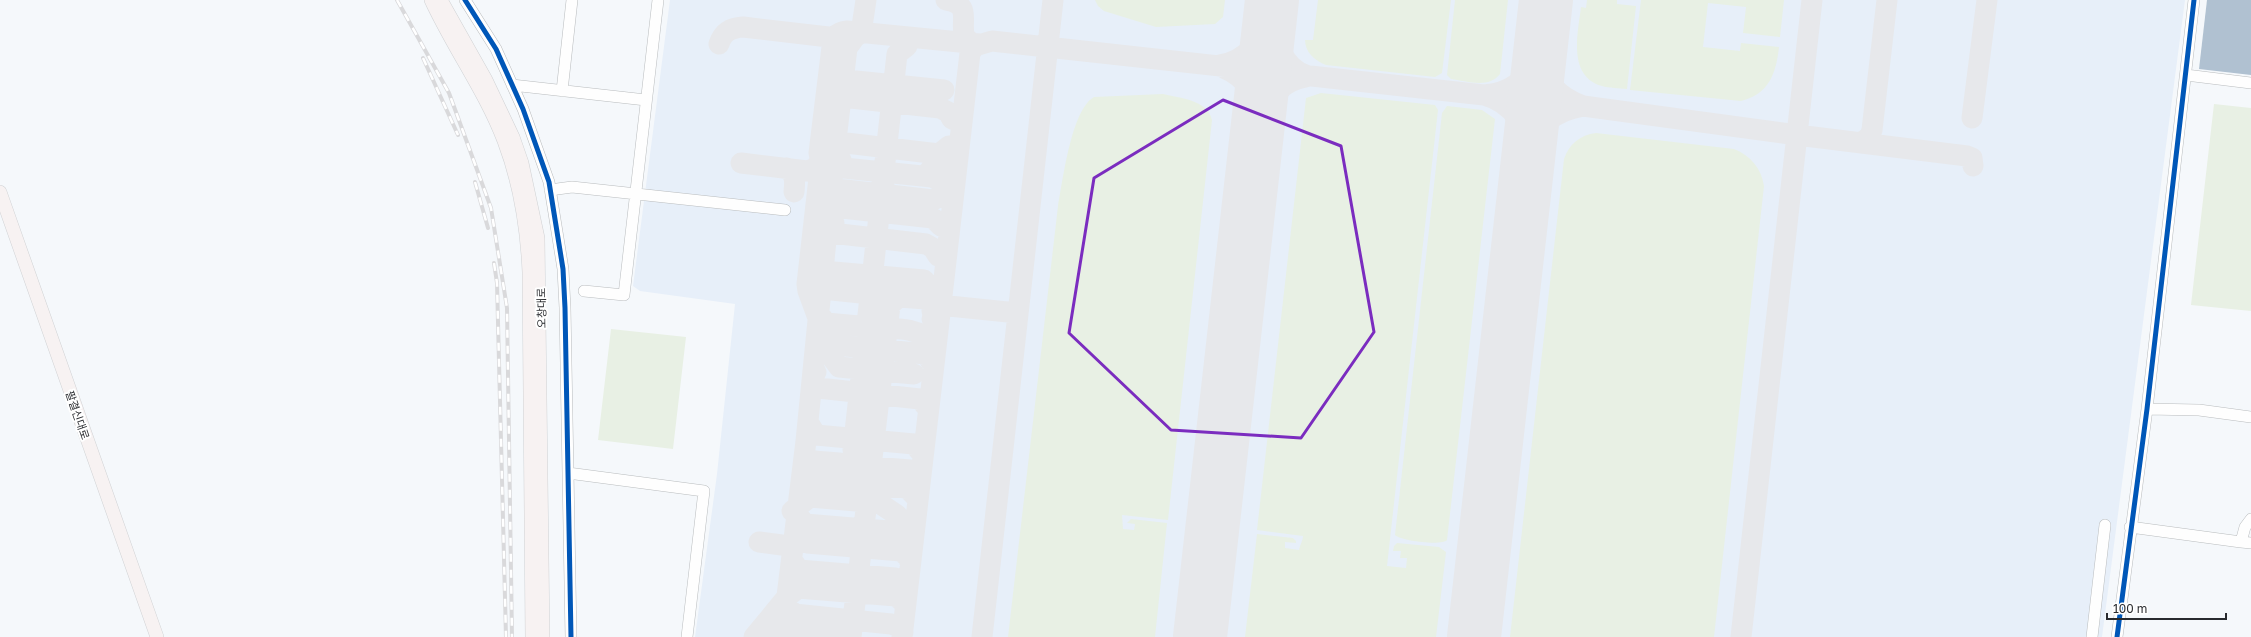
<svg xmlns="http://www.w3.org/2000/svg" width="2251" height="637" viewBox="0 0 2251 637" font-family="'Golos Text','Noto Sans KR',sans-serif">
	<style>
		.built { fill: #e7eff9 }
		.grass { fill: #e8f0e4 }
		.water { fill: #b0c1d1 }
		.lines { fill: none; stroke-linecap: round; stroke-linejoin: round }
		.taxiway { stroke: #e7e8eb; stroke-width: 21 }
		.runway { stroke: #e7e8eb; stroke-width: 54 }
		.minor-casing { stroke: #b9bcbe; stroke-width: 12 }
		.major-casing { stroke: #d0d2d4; stroke-width: 14 }
		.minor { stroke: #fefefe; stroke-width: 11 }
		.major { stroke: #f7f2f2; stroke-width: 13 }
		.rail-casing { stroke: #d9d9db; stroke-width: 4 }
		.rail { stroke: #fff; stroke-width: 2.5; stroke-dasharray: 8; stroke-linecap: butt }
		.cycleway-casing { stroke: #fff; stroke-width: 8 }
		.cycleway { stroke: #0057b8; stroke-width: 5 }
		.marked { fill: none; stroke: #7b2cbf; stroke-width: 3; stroke-linejoin: round }
		.labels { text-anchor: middle; dominant-baseline: central; stroke-width: 4; stroke-linejoin: round; paint-order: stroke }
		.street-label { font-size: 11px; fill: #282a2e; stroke: #fff }
	</style>
	<rect width="100%" height="100%" fill="#f5f8fb"/>
	<path class="built" d="M670,0H2185L2102,637H695L717,474L735,304L640,291L633,286Z"/>
	<path class="grass" d="M1095,0H1225L1223,17L1215,24L1156,27L1104,11L1098,6Z
		M1318,0H1451L1442,73L1435,77L1326,65C1315,61 1305,52 1305,40H1313Z
		M1455,0H1508L1500,74C1489,89 1466,81 1451,79L1447,75Z
		M1587,0H1617V4L1636,6L1627,89C1619,88 1609,88 1602,86C1567,76 1578,33 1581,7L1586,8Z
		M1641,0H1784L1780,37L1743,33L1746,7L1708,3L1703,47L1740,51L1741,43L1779,47C1776,74 1769,94 1741,101L1630,90Z
		M1321,93L1435,105L1438,110L1387,566L1406,568L1407,558H1400L1401,551H1393L1394,546L1397,543L1439,547L1446,552L1436,637H1245L1257,534L1293,538L1296,541V543L1285,542V548L1299,550C1300,545 1303,540 1303,536L1257,530L1306,98Z
		M1163,94C1180,98 1208,100 1212,120L1168,520L1122,515L1123,529L1134,530L1135,524L1127,523L1131,519L1167,523L1155,637H1008L1058,206C1063,181 1071,110 1094,97Z
		M2214,104L2251,108V311L2191,305Z
		M1447,106L1482,110L1495,119L1447,540C1442,546 1401,541 1395,535L1442,113Z
		M1596,133L1734,149C1751,156 1761,168 1764,186L1714,637H1510L1564,159C1569,144 1580,135 1596,133Z
		M611,329L686,337L673,449L598,440Z"/>
	<path class="water" d="M2207,0H2251V75L2199,69Z"/>
	<g class="lines">
		<path class="taxiway" d="M946,0C971,5 961,17 964,36L971,43
			M1270,13C1274,37 1282,69 1308,76
			M719,44C723,32 730,28 743,27L846,39
			M1540,56C1542,81 1560,98 1583,106L1797,135L1967,156L1972,158L1973,166
			M1220,65C1247,61 1265,38 1270,13
			M1224,68C1245,77 1257,95 1258,118
			M856,81L944,90
			M850,82L843,88L845,93L851,98L940,108L948,112L952,119
			M1484,95C1511,93 1527,79 1540,56
			M1258,118C1271,98 1281,81 1306,77
			M1972,118L1987,0
			M1861,143L1870,136L1872,130L1887,0
			M1528,155C1531,127 1557,110 1583,106
			M841,160L835,152L846,143L939,154L949,146
			M741,163L824,173
			M787,168C796,176 795,181 794,192
			M929,171L937,172L947,164L939,154
			M834,223L829,215L842,208L933,218L941,226
			M815,237L823,232L926,244L933,248L938,256
			M819,314L826,323L859,326L866,336L875,328C891,329 919,326 928,342
			M932,319L940,310L949,306L1018,313
			M939,322L970,53L975,46L992,41L1484,95C1515,104 1528,128 1528,159
			M819,337L826,344L925,354L933,364
			M816,372C812,378 813,383 818,388L920,399L928,409
			M914,374L839,367L833,359L808,291L807,284L819,178L824,169L834,167L932,177L938,180L944,190L939,197L933,200L890,195L885,190L883,184L878,191L872,193L828,188C821,183 818,174 810,170L814,169L821,161L819,153L832,47C834,37 836,32 847,31L980,44
			M808,422L816,435L914,444L922,454
			M853,450L897,54L907,46
			M862,470V466L910,470L914,471L919,479
			M869,477C869,461 828,463 815,461L810,463L803,471L810,480L907,488L917,498
			M792,511L810,497L879,503L897,515L903,525L907,534L906,547
			M797,514L805,524L901,532L912,543
			M759,542L782,545
			M807,543L901,551L908,557L910,562
			M792,560L799,570L895,578L903,581L907,587
			M786,605L794,614L891,624L899,627L903,632
			M768,629L840,637
			M754,637L787,597L798,588L896,596L905,604
			M782,637L806,441L836,140L847,48L855,37L861,33L866,0
			M851,637L890,305L899,297L926,299L934,291L924,280L834,272L823,280L832,290L899,297
			M902,637L939,322L932,311
			M982,637L1053,0
			M1741,637L1812,0"/>
		<path class="runway" d="M1200,637L1272,0
			M1474,637L1546,0"/>
		<defs>
			<path id="minor" d="M465,0L496,49L523,109L549,182L563,269L565,308L571,637
				M2186,75L2251,83
				M512,85L646,100
				M562,91L572,0
				M550,190L572,187L785,210
				M584,291L624,295L658,0
				M2147,409L2199,410L2251,417
				M568,473L704,491L687,637
				M2130,527L2241,542L2245,527L2251,519
				M2241,542L2251,543
				M2092,637L2105,525
				M2117,637L2147,409L2194,0"/>
			<path id="major" d="M431,0C453,48 485,91 504,141C520,183 527,228 529,272L532,637
				M441,0L486,80L513,137L522,163L538,238L543,637
				M0,192L157,637"/>
		</defs>
		<use href="#minor" class="minor-casing"/>
		<use href="#major" class="major-casing"/>
		<use href="#minor" class="minor"/>
		<use href="#major" class="major"/>
		<defs>
			<path id="rail" d="M397,0L449,93L491,208L507,308L512,637
				M423,58L458,135
				M475,182L488,228
				M494,263L497,283L506,637"/>
		</defs>
		<use href="#rail" class="rail-casing"/>
		<use href="#rail" class="rail"/>
		<defs>
			<path id="cycleway" d="M465,0L496,49L523,109L549,182L563,269L565,308L571,637
				M2117,637L2147,409L2194,0"/>
		</defs>
		<use href="#cycleway" class="cycleway-casing"/>
		<use href="#cycleway" class="cycleway"/>
	</g>
	<path class="marked" d="M1223,100L1341,146L1374,332L1301,438L1171,430L1069,333L1094,178Z"/>
	<g class="labels">
		<g class="street-label">
			<text transform="translate(541 308) rotate(-91)">오창대로</text>
			<text transform="translate(78 415) rotate(71)">팔결신대로</text>
		</g>
	</g>
	<path d="M2107 613v6h119v-6" fill="none" stroke="#282a2e" stroke-width="2"/>
	<text x="2113" y="613" font-size="12" fill="#282a2e" stroke="#ffffff" stroke-width="3" paint-order="stroke">100 m</text>
</svg>
